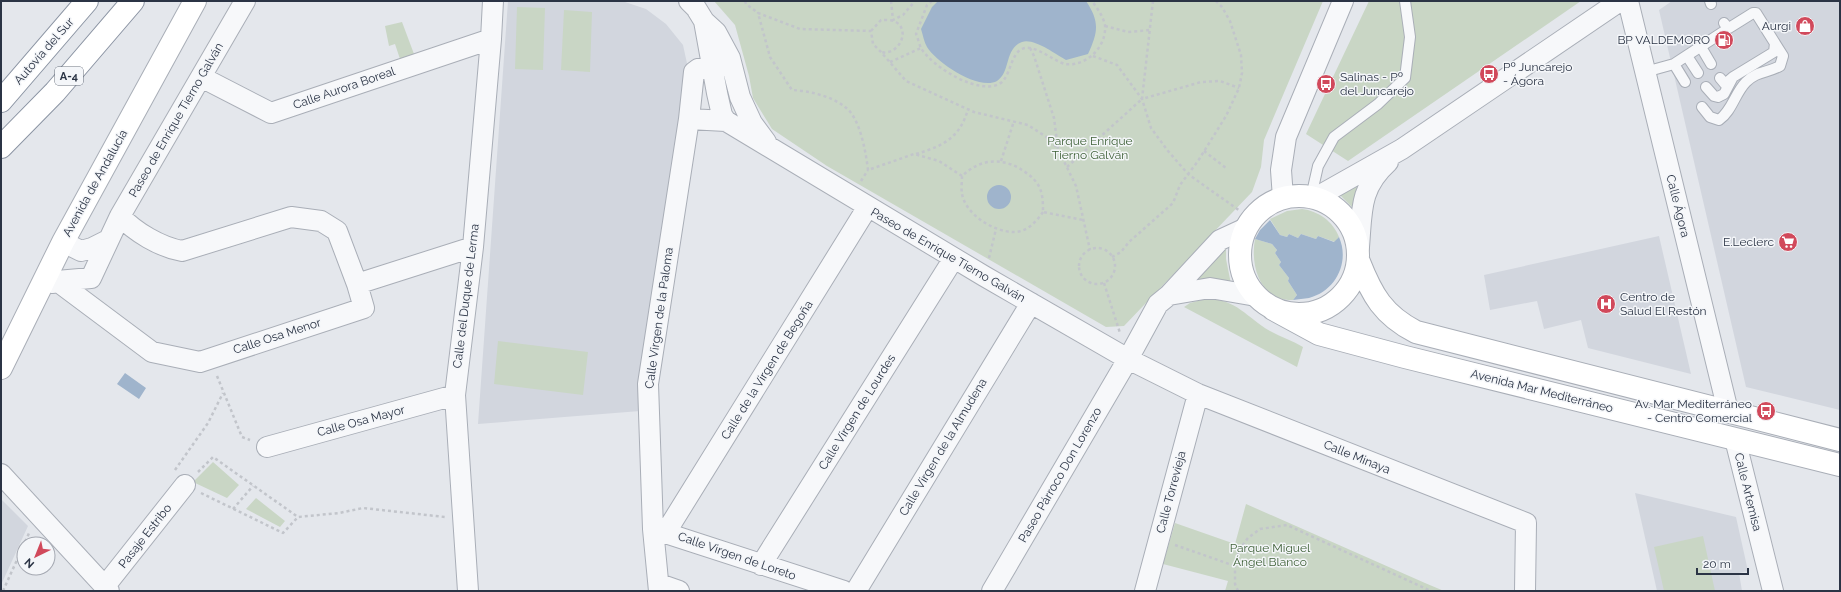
<svg xmlns="http://www.w3.org/2000/svg" width="1841" height="592" viewBox="0 0 1841 592" font-family="Raleway,sans-serif">
	<style>
		.built { fill: #d2d6de }
		.green { fill: #c9d6c5 }
		.water { fill: #9fb4cc }
		.lines { fill: none; stroke-linecap: round; stroke-linejoin: round }
		.lane-casing { stroke: #a9aeb7; stroke-width: 12 }
		.street-casing { stroke: #a9aeb7; stroke-width: 22 }
		.secondary-casing { stroke: #a9aeb7; stroke-width: 24 }
		.highway-casing { stroke: #8b94a3; stroke-width: 24 }
		.path { stroke: #c2c5cb; stroke-width: 2.5; stroke-dasharray: 3 3; stroke-linecap: butt }
		.lane { stroke: #f7f8fa; stroke-width: 10 }
		.street { stroke: #f7f8fa; stroke-width: 20 }
		.secondary { stroke: #fff; stroke-width: 22 }
		.highway { stroke: #fff; stroke-width: 22 }
		.labels { text-anchor: middle; dominant-baseline: central; stroke-width: 3; stroke-linejoin: round; paint-order: stroke }
		.shield { fill: #f4f6f9; stroke: #676e7b; stroke-width: 1 }
		.shield-label { font-size: 11px; font-weight: bold; fill: #2b3445 }
		.poi-label { font-size: 12px; fill: #2b3445; stroke: #f4f6f9; text-anchor: end }
		.street-label { font-size: 12px; fill: #2b3445; stroke: #f4f6f9 }
		.park-label { font-size: 12px; fill: #3f6138; stroke: #f4f6f9 }
	</style>
	<rect width="100%" height="100%" fill="#e4e7ec"/>
	<path class="built" d="M508,1L625,2L646,9L666,24L683,45L688,68L640,411L478,424Z
		M1672,1H1840V410L1746,387L1659,10Z
		M1659,236L1691,374L1588,348L1581,320L1544,329L1537,301L1490,310L1484,275Z
		M1635,493L1736,517L1748,571L1739,573L1742,591H1657Z
		M1,499L28,526L1,585Z"/>
	<path class="green" d="M714,1H1323L1264,140L1261,167L1252,192L1124,326L1106,327L827,166L772,129L753,98L749,76L735,25Z
		M1369,1H1581L1348,161L1306,134Z
		M517,7L545,8L543,70L515,69Z
		M564,10L592,12L590,72L561,70Z
		M402,22L414,54L400,59L395,44L389,46L385,26Z
		M1362,180L1353,208L1339,194Z
		M1302,209C1318,211 1333,221 1339,237L1335,242L1318,236L1316,239L1301,234L1298,238L1289,234L1287,237L1280,235L1270,219L1287,211Z
		M1255,239L1272,244L1277,250L1275,253L1281,262L1279,265L1289,278L1288,281L1297,295L1293,300C1260,301 1250,266 1255,239Z
		M1226,246V259L1231,284L1188,285Z
		M1205,299C1236,298 1246,317 1270,331C1281,337 1293,341 1303,347L1297,367L1184,307L1190,303Z
		M498,341L588,352L583,395L494,384Z
		M213,462L239,485L227,498L193,482Z
		M256,498L285,521L280,527L246,509Z
		M1246,504L1425,583L1444,591H1225L1228,581L1163,564L1175,523L1235,544Z
		M1703,536L1715,591H1664L1654,547Z"/>
	<path class="water" d="M938,1H1086C1100,22 1098,32 1088,54L1066,60C1055,54 1034,38 1022,42C1004,49 1011,72 997,81C978,91 936,62 927,47C924,42 923,35 921,29L932,7Z
		M987 197a12 12 0 1 1 24 0a12 12 0 1 1-24 0Z
		M1270,220L1280,235L1287,237L1289,234L1298,238L1301,234L1316,239L1318,236L1334,242L1339,237C1350,262 1336,291 1309,298C1304,299 1298,299 1293,300L1297,295L1288,281L1289,278L1279,265L1281,262L1275,253L1277,250L1272,244L1255,239L1260,230Z
		M125,373L146,388L139,399L117,384Z"/>
	<g class="lines">
		<defs>
			<path id="lane" d="M1710,1L1711,4
				M1701,47L1711,64
				M1687,56L1698,73
				M1674,64L1685,82
				M1645,72L1674,64L1726,30L1727,27L1724,23
				M1720,78L1725,84L1733,77
				M1706,87L1714,96L1718,97L1724,94L1733,77L1774,52L1775,43
				M1702,107L1710,117L1719,120C1732,111 1735,93 1746,82C1757,71 1767,73 1780,66L1783,56L1756,13H1753L1729,28L1727,27
				M1311,197L1318,166L1334,137L1378,104L1405,78L1410,37L1405,1"/>
			<path id="street" d="M689,1L696,8L704,21L716,32L730,58L740,97L752,123L766,142
				M1628,1L1728,411
				M704,21L717,93L722,115L726,121L984,276L1128,359L1198,394L1526,523L1525,591
				M201,77L271,113L491,39
				M689,119L726,121
				M1283,198L1281,170L1286,137L1343,1
				M1315,198L1402,149L1620,1
				M120,216C135,232 160,247 182,251L291,217L321,221L337,231L357,284
				M63,242L81,251L92,248L108,240
				M1359,247C1362,212 1359,188 1388,162
				M57,281L152,352L200,362L364,308L357,284L473,247
				M53,283L57,281L91,278L120,216L245,1
				M1169,295L1210,288L1256,296
				M1735,439L1773,591
				M267,447L455,395
				M1,474L109,591
				M653,529L844,591
				M666,532L867,208
				M761,565L954,258
				M659,584L679,591
				M105,586L185,485
				M468,591L455,395L473,247L491,39L493,1
				M659,591L653,529L648,384L689,119L694,72L698,69L731,64
				M856,591L1031,303
				M992,591L1128,359L1158,304L1169,295L1220,240L1246,228
				M1145,591L1198,394"/>
			<path id="secondary" d="M1240 255a59 59 0 1 1 118 0a59 59 0 1 1-118 0Z
				M1359,262C1372,295 1383,315 1416,332L1840,440
				M1273,309L1319,334L1405,357L1840,465
				M1,368L63,242L195,1"/>
			<path id="highway" d="M1,101L87,1
				M1,147L55,92L133,1"/>
		</defs>
		<use href="#lane" class="lane-casing"/>
		<use href="#street" class="street-casing"/>
		<use href="#secondary" class="secondary-casing"/>
		<use href="#highway" class="highway-casing"/>
		<path class="path" d="M745,1L746,4L758,13
			M891,1L893,20L903,15L915,1
			M932,1L927,5L916,34C918,38 919,44 921,48C932,67 982,98 1002,82C1011,73 1011,54 1022,49C1034,43 1053,61 1065,64C1086,67 1107,47 1105,25C1103,16 1097,8 1092,1
			M1153,1L1142,99L1201,82L1220,81L1239,88
			M1105,26L1128,32L1150,30
			M871,31L881,20C885,20 890,20 894,21C912,29 899,56 881,52
			M1030,48L1034,56L1054,118L1058,149L1076,186L1090,250
			M1093,56L1117,65L1142,99L1151,128L1168,151L1188,174L1240,211
			M890,62L921,48
			M1204,151L1226,168
			M916,154C943,146 960,138 968,109
			M1001,161L1014,121
			M1067,167L1142,99
			M962,176L939,161L914,154L868,170C866,153 860,117 845,107C831,96 810,91 792,90L770,57L758,13L800,29L871,31L873,44L881,52L906,81L974,112L1028,125L1048,138L1058,149
			M861,181L868,170
			M1043,212C1036,222 1027,232 1014,232C994,232 966,215 962,194C961,189 962,181 962,176C979,160 998,157 1019,168C1025,172 1032,176 1036,182C1043,190 1043,202 1043,212L1083,220
			M1079 266a18 18 0 1 1 36 0a18 18 0 1 1-36 0Z
			M1112,257L1121,252L1129,242L1173,203L1180,185L1198,161L1226,116L1239,88L1242,73L1241,55L1230,21L1222,7L1216,1
			M989,258L996,229
			M1104,283L1120,333
			M217,376L242,437L250,440
			M175,470L208,423L223,393
			M198,472L213,457L298,517
			M201,493L283,533L298,517L339,513L363,508L445,517
			M233,509L253,486
			M1175,545L1235,566
			M3,591L30,531
			M1238,591L1235,584V566L1239,550L1248,538L1260,529L1287,525L1431,591"/>
		<use href="#lane" class="lane"/>
		<use href="#street" class="street"/>
		<use href="#secondary" class="secondary"/>
		<use href="#highway" class="highway"/>
	</g>
	<defs>
		<symbol id="shop-disc" viewBox="-11 -11 22 22"><circle r="9.5" fill="#d1495b" stroke="#f4f6f9"/><path d="M-5-2.5h2.3a2.7 3.5 0 0 1 5.4 0H5L5.5 6h-11ZM-1.5-2.5h3a1.5 2.3 0 0 0-3 0Z" fill="#fff"/></symbol>
		<symbol id="fuel-disc" viewBox="-11 -11 22 22"><circle r="9.5" fill="#d1495b" stroke="#f4f6f9"/><path d="M-5.5-6h7V0h2V4h1.3V-2.5L3-4.5l.8-.8L6-3V5H2.5V1h-1V6h-7ZM-4.2-4.7v3.2H.2V-4.7Z" fill="#fff"/></symbol>
		<symbol id="bus-disc" viewBox="-11 -11 22 22"><circle r="9.5" fill="#d1495b" stroke="#f4f6f9"/><path d="M-5-6H5V4H4V6H2V4H-2V6H-4V4H-5ZM-3.5-4V0h7V-4ZM-3.5 1.2v1.5H-2V1.2ZM2 1.2v1.5H3.5V1.2Z" fill="#fff"/></symbol>
		<symbol id="supermarket-disc" viewBox="-11 -11 22 22"><circle r="9.5" fill="#d1495b" stroke="#f4f6f9"/><path d="M-6-5.5h2.5l.6 2H6L4.5 2H-2.5L-4.4-4H-6ZM-1.5 3.2a1.3 1.3 0 1 0 .1 0ZM3 3.2a1.3 1.3 0 1 0 .1 0Z" fill="#fff"/></symbol>
		<symbol id="hospital-disc" viewBox="-11 -11 22 22"><circle r="9.5" fill="#d1495b" stroke="#f4f6f9"/><path d="M-5-5h3v3.5h4V-5h3V5h-3V1.5h-4V5h-3Z" fill="#fff"/></symbol>
	</defs>
	<g fill-rule="evenodd">
		<use href="#shop-disc" x="1794" y="15" width="22" height="22"/>
		<use href="#fuel-disc" x="1713" y="29" width="22" height="22"/>
		<use href="#bus-disc" x="1478" y="63" width="22" height="22"/>
		<use href="#bus-disc" x="1315" y="73" width="22" height="22"/>
		<use href="#supermarket-disc" x="1777" y="231" width="22" height="22"/>
		<use href="#hospital-disc" x="1595" y="293" width="22" height="22"/>
		<use href="#bus-disc" x="1755" y="400" width="22" height="22"/>
	</g>
	<g class="labels">
		<rect class="shield" x="55" y="67" width="28" height="18" rx="3"/>
		<g class="shield-label">
			<text x="69" y="76">A-4</text>
		</g>
		<g class="poi-label">
			<text x="1791" y="26">Aurgi</text>
			<text x="1710" y="40">BP VALDEMORO</text>
			<text x="1503" y="67" text-anchor="start">Pº Juncarejo<tspan x="1503" dy="14">- Ágora</tspan></text>
			<text x="1340" y="77" text-anchor="start">Salinas - Pº<tspan x="1340" dy="14">del Juncarejo</tspan></text>
			<text x="1774" y="242">E.Leclerc</text>
			<text x="1620" y="297" text-anchor="start">Centro de<tspan x="1620" dy="14">Salud El Restón</tspan></text>
			<text x="1752" y="404">Av. Mar Mediterráneo<tspan x="1752" dy="14">- Centro Comercial</tspan></text>
		</g>
		<g class="street-label">
			<text transform="translate(44 51) rotate(-49)">Autovía del Sur</text>
			<text transform="translate(344 88) rotate(-19)">Calle Aurora Boreal</text>
			<text transform="translate(176 120) rotate(-60)">Paseo de Enrique Tierno Galván</text>
			<text transform="translate(95 183) rotate(-61)">Avenida de Andalucía</text>
			<text transform="translate(1678 206) rotate(76)">Calle Ágora</text>
			<text transform="translate(948 255) rotate(30)">Paseo de Enrique Tierno Galván</text>
			<text transform="translate(466 296) rotate(-83)">Calle del Duque de Lerma</text>
			<text transform="translate(659 318) rotate(-82)">Calle Virgen de la Paloma</text>
			<text transform="translate(277 336) rotate(-18)">Calle Osa Menor</text>
			<text transform="translate(767 370) rotate(-58)">Calle de la Virgen de Begoña</text>
			<text transform="translate(1542 391) rotate(14)">Avenida Mar Mediterráneo</text>
			<text transform="translate(857 412) rotate(-58)">Calle Virgen de Lourdes</text>
			<text transform="translate(361 421) rotate(-15)">Calle Osa Mayor</text>
			<text transform="translate(943 447) rotate(-59)">Calle Virgen de la Almudena</text>
			<text transform="translate(1357 457) rotate(22)">Calle Minaya</text>
			<text transform="translate(1060 475) rotate(-60)">Paseo Párroco Don Lorenzo</text>
			<text transform="translate(1171 492) rotate(-75)">Calle Torrevieja</text>
			<text transform="translate(1748 492) rotate(76)">Calle Artemisa</text>
			<text transform="translate(145 536) rotate(-52)">Pasaje Estribo</text>
			<text transform="translate(737 556) rotate(19)">Calle Virgen de Loreto</text>
		</g>
		<g class="park-label">
			<text x="1090" y="141">Parque Enrique<tspan x="1090" dy="14">Tierno Galván</tspan></text>
			<text x="1270" y="548">Parque Miguel<tspan x="1270" dy="14">Ángel Blanco</tspan></text>
		</g>
	</g>
	<rect width="1841" height="592" fill="none" stroke="#2b3445" stroke-width="4"/>
	<g transform="translate(36 556) rotate(223)"><circle r="19" fill="#f4f6f9" stroke="#a4a8b1"/>
	<path d="M0-3L7 15L0 10L-7 15Z" fill="#d1495b"/>
	<text y="-6" font-size="11" font-weight="bold" text-anchor="middle" fill="#2b3445">N</text>
	</g>
	<path d="M1697 568v6h51v-6" fill="none" stroke="#2b3445" stroke-width="2"/>
	<text x="1703" y="568" font-size="12" fill="#2b3445" stroke="#f4f6f9" stroke-width="3" paint-order="stroke">20 m</text>
</svg>
